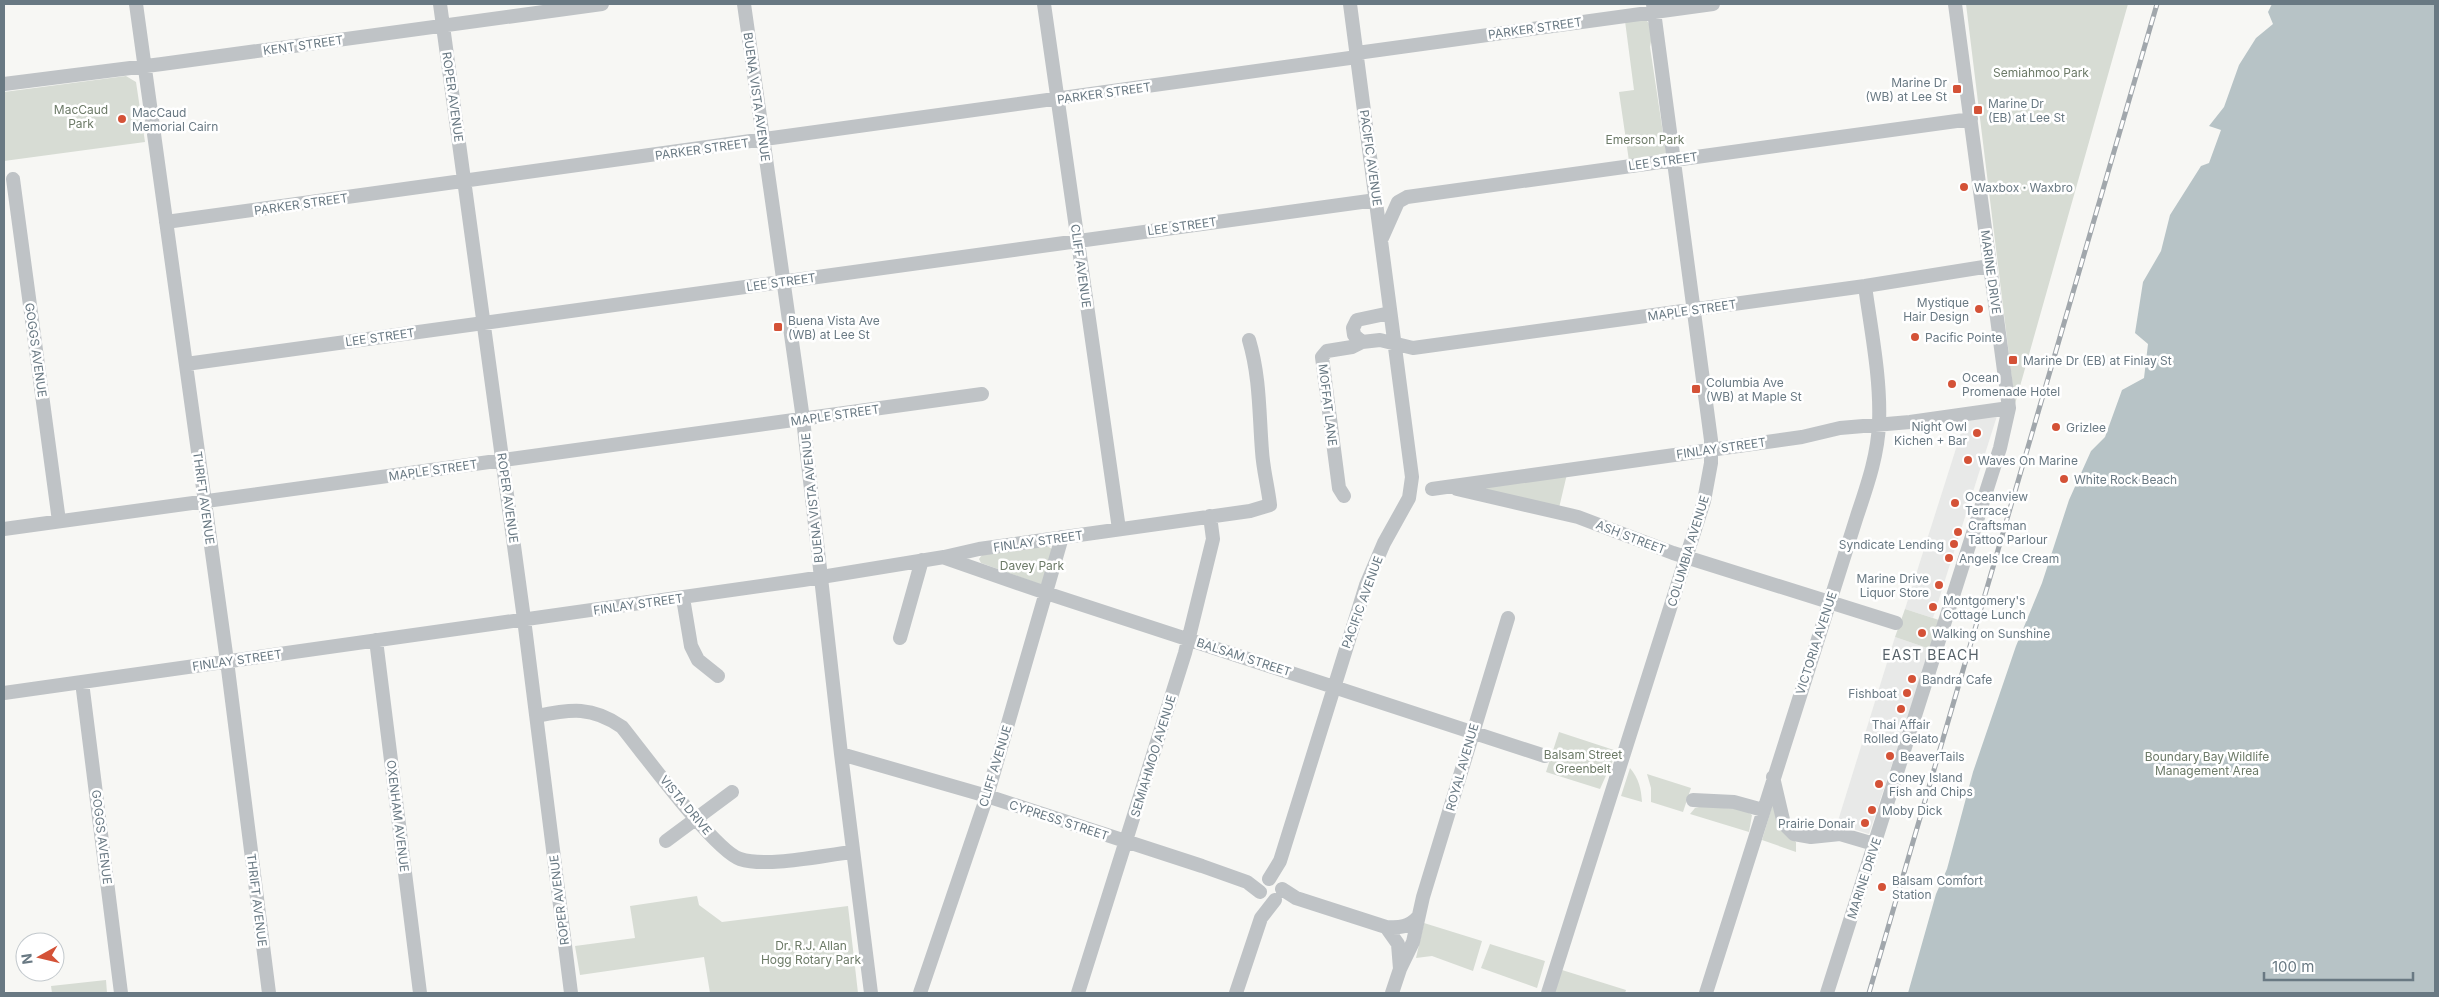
<svg xmlns="http://www.w3.org/2000/svg" width="2439" height="997" viewBox="0 0 2439 997" font-family="Inter,sans-serif">
	<style>
		.built { fill: #e8e9e8 }
		.green { fill: #d7dcd4 }
		.water { fill: #b7c3c6 }
		.lines { fill: none; stroke-linecap: round; stroke-linejoin: round }
		.minor { stroke: #bfc3c6; stroke-width: 14 }
		.rail-casing { stroke: #a1a7ac; stroke-width: 5 }
		.rail { stroke: #fff; stroke-width: 3; stroke-dasharray: 9; stroke-linecap: butt }
		.poi-dot { fill: #d45237; stroke: #fff; stroke-width: 2 }
		.labels { text-anchor: middle; dominant-baseline: central; stroke-width: 5; stroke-linejoin: round; paint-order: stroke }
		.street-label { font-size: 12px; fill: #697983; stroke: #fff }
		.park-label { font-size: 12px; fill: #6c7a67; stroke: #fff }
		.poi-label { font-size: 12px; fill: #697983; stroke: #fff; text-anchor: start }
		.neighbourhood-label { font-size: 14px; letter-spacing: 1px; fill: #566169; stroke: #fff }
	</style>
	<rect width="100%" height="100%" fill="#f7f7f4"/>
	<path class="built" d="M1997,416L1933,618L1905,609L1966,417Z
		M1895,637L1930,649L1869,834L1837,824Z"/>
	<path class="green" d="M1966,4H2128L2015,404Z
		M1646,20C1653,26 1652,38 1650,47L1666,153L1629,161L1619,92L1634,90L1625,21Z
		M126,76L136,82L145,142L4,161V92Z
		M1567,474L1559,508L1485,489L1492,485Z
		M1047,546L1052,549L1042,585L981,563L979,559L982,555Z
		M1905,609L1939,620L1930,649L1895,637Z
		M1559,732L1617,751L1600,789L1546,772Z
		M1630,768C1639,779 1641,788 1642,802L1621,796Z
		M1647,774L1691,788L1683,812L1651,802V788Z
		M1774,800L1784,832L1796,842V852L1762,840Z
		M1703,806L1745,810L1752,815L1749,832L1690,814L1695,808Z
		M697,896L699,905L722,922L848,906L858,993H710L704,957L580,975L575,946L635,938L630,906Z
		M1424,923L1482,941L1473,971L1432,956L1416,958Z
		M1490,944L1545,961L1537,988L1481,968Z
		M1562,970L1626,990L1625,993H1554Z
		M106,980L107,993H52L51,986Z"/>
	<path class="water" d="M2272,4H2435V993H1908L1936,894L1947,869L1973,772L2016,646L2042,583L2069,500L2091,451L2105,437L2122,390L2144,378L2148,344L2135,333L2143,282L2161,251L2170,215L2201,166L2209,163L2221,130L2209,126L2224,107L2239,65L2256,38L2273,24L2268,12Z"/>
	<g class="lines">
		<path class="minor" d="M136,4L227,661L269,993
			M440,4L524,619L571,993
			M744,4L803,419L841,754L871,993
			M1044,4L1119,529
			M1357,53L1713,4
			M4,84L162,64L602,4
			M13,179L59,521
			M166,222L1357,57
			M1382,238L1398,202L1407,197L1971,119
			M1390,313L1357,320L1353,328L1354,335L1362,342L1380,340L1413,348L1865,286L1990,266
			M186,364L1376,200
			M1432,489L1802,437L1840,428L1910,422L2009,408
			M1457,489L1578,517L1673,553L1896,623
			M1344,496L1339,488L1322,357L1327,351L1352,347L1362,342
			M4,529L982,394
			M945,558L1046,593L1545,756
			M683,598L691,646L698,660L718,676
			M900,638L922,560
			M376,640L420,993
			M82,682L121,993
			M4,693L803,580L944,557L979,549L1250,511L1270,505C1268,487 1263,469 1262,451C1259,413 1260,377 1249,340
			M537,716C571,709 592,706 622,727C643,753 715,851 740,859C768,868 823,855 853,852
			M841,754L987,796L1202,866L1247,882L1260,892
			M1773,777L1784,824L1794,834L1811,837L1840,834L1874,844
			M1693,800L1734,802L1763,810
			M666,841L732,792
			M1269,879L1280,861L1366,585L1384,543L1409,498L1412,477L1350,4
			M1282,889L1296,898L1386,927L1398,944L1400,969
			M1386,927C1400,928 1409,927 1418,917
			M920,993L987,796L1062,537
			M1078,993L1185,653L1213,539L1210,516
			M1236,993L1261,918L1275,900
			M1392,993L1400,969L1413,942L1423,897L1508,618
			M1548,993L1704,501L1711,463V440L1653,4
			M1706,993L1857,516C1867,486 1878,455 1879,423C1881,379 1871,330 1865,286
			M1827,993L2000,448L2009,408L1955,4"/>
		<defs>
			<path id="rail" d="M1869,993L2157,4"/>
		</defs>
		<use href="#rail" class="rail-casing"/>
		<use href="#rail" class="rail"/>
	</g>
	<g class="poi-dot">
		<rect x="1952" y="84" width="10" height="10" rx="2.5"/>
		<rect x="1973" y="105" width="10" height="10" rx="2.5"/>
		<circle cx="122" cy="119" r="5"/>
		<circle cx="1964" cy="187" r="5"/>
		<circle cx="1979" cy="309" r="5"/>
		<rect x="773" y="322" width="10" height="10" rx="2.5"/>
		<circle cx="1915" cy="337" r="5"/>
		<rect x="2008" y="355" width="10" height="10" rx="2.5"/>
		<circle cx="1952" cy="384" r="5"/>
		<rect x="1691" y="384" width="10" height="10" rx="2.5"/>
		<circle cx="2056" cy="427" r="5"/>
		<circle cx="1977" cy="433" r="5"/>
		<circle cx="1968" cy="460" r="5"/>
		<circle cx="2064" cy="479" r="5"/>
		<circle cx="1955" cy="503" r="5"/>
		<circle cx="1958" cy="532" r="5"/>
		<circle cx="1954" cy="544" r="5"/>
		<circle cx="1949" cy="558" r="5"/>
		<circle cx="1939" cy="585" r="5"/>
		<circle cx="1933" cy="607" r="5"/>
		<circle cx="1922" cy="633" r="5"/>
		<circle cx="1912" cy="679" r="5"/>
		<circle cx="1907" cy="693" r="5"/>
		<circle cx="1901" cy="709" r="5"/>
		<circle cx="1890" cy="756" r="5"/>
		<circle cx="1879" cy="784" r="5"/>
		<circle cx="1872" cy="810" r="5"/>
		<circle cx="1865" cy="823" r="5"/>
		<circle cx="1882" cy="887" r="5"/>
	</g>
	<g class="labels">
		<g class="street-label">
			<text transform="translate(1535 28) rotate(-8)">PARKER STREET</text>
			<text transform="translate(303 45) rotate(-8)">KENT STREET</text>
			<text transform="translate(1104 93) rotate(-8)">PARKER STREET</text>
			<text transform="translate(453 97) rotate(82)">ROPER AVENUE</text>
			<text transform="translate(757 97) rotate(82)">BUENA VISTA AVENUE</text>
			<text transform="translate(702 149) rotate(-8)">PARKER STREET</text>
			<text transform="translate(1371 158) rotate(82)">PACIFIC AVENUE</text>
			<text transform="translate(1663 161) rotate(-8)">LEE STREET</text>
			<text transform="translate(301 204) rotate(-8)">PARKER STREET</text>
			<text transform="translate(1182 226) rotate(-8)">LEE STREET</text>
			<text transform="translate(1081 266) rotate(82)">CLIFF AVENUE</text>
			<text transform="translate(1991 272) rotate(82)">MARINE DRIVE</text>
			<text transform="translate(781 282) rotate(-8)">LEE STREET</text>
			<text transform="translate(1692 310) rotate(-8)">MAPLE STREET</text>
			<text transform="translate(380 337) rotate(-8)">LEE STREET</text>
			<text transform="translate(36 350) rotate(82)">GOGGS AVENUE</text>
			<text transform="translate(1328 405) rotate(83)">MOFFAT LANE</text>
			<text transform="translate(835 415) rotate(-8)">MAPLE STREET</text>
			<text transform="translate(1721 448) rotate(-8)">FINLAY STREET</text>
			<text transform="translate(433 470) rotate(-8)">MAPLE STREET</text>
			<text transform="translate(204 498) rotate(82)">THRIFT AVENUE</text>
			<text transform="translate(508 498) rotate(82)">ROPER AVENUE</text>
			<text transform="translate(812 498) rotate(-96)">BUENA VISTA AVENUE</text>
			<text transform="translate(1631 537) rotate(21)">ASH STREET</text>
			<text transform="translate(1038 541) rotate(-8)">FINLAY STREET</text>
			<text transform="translate(1688 551) rotate(-73)">COLUMBIA AVENUE</text>
			<text transform="translate(1362 602) rotate(-70)">PACIFIC AVENUE</text>
			<text transform="translate(638 604) rotate(-8)">FINLAY STREET</text>
			<text transform="translate(1816 643) rotate(-72)">VICTORIA AVENUE</text>
			<text transform="translate(1244 657) rotate(18)">BALSAM STREET</text>
			<text transform="translate(237 660) rotate(-8)">FINLAY STREET</text>
			<text transform="translate(1153 756) rotate(-73)">SEMIAHMOO AVENUE</text>
			<text transform="translate(995 766) rotate(-73)">CLIFF AVENUE</text>
			<text transform="translate(1462 767) rotate(-74)">ROYAL AVENUE</text>
			<text transform="translate(686 805) rotate(50)">VISTA DRIVE</text>
			<text transform="translate(398 816) rotate(83)">OXENHAM AVENUE</text>
			<text transform="translate(1059 820) rotate(18)">CYPRESS STREET</text>
			<text transform="translate(102 837) rotate(83)">GOGGS AVENUE</text>
			<text transform="translate(1864 878) rotate(-72)">MARINE DRIVE</text>
			<text transform="translate(257 900) rotate(83)">THRIFT AVENUE</text>
			<text transform="translate(559 900) rotate(-97)">ROPER AVENUE</text>
		</g>
		<g class="park-label">
			<text x="2041" y="72">Semiahmoo Park</text>
			<text x="81" y="109">MacCaud<tspan x="81" dy="14">Park</tspan></text>
			<text x="1645" y="139">Emerson Park</text>
			<text x="1032" y="565">Davey Park</text>
			<text x="1583" y="754">Balsam Street<tspan x="1583" dy="14">Greenbelt</tspan></text>
			<text x="2207" y="756">Boundary Bay Wildlife<tspan x="2207" dy="14">Management Area</tspan></text>
			<text x="811" y="945">Dr. R.J. Allan<tspan x="811" dy="14">Hogg Rotary Park</tspan></text>
		</g>
		<g class="poi-label">
			<text x="1947" y="82" text-anchor="end">Marine Dr<tspan x="1947" dy="14">(WB) at Lee St</tspan></text>
			<text x="1988" y="103">Marine Dr<tspan x="1988" dy="14">(EB) at Lee St</tspan></text>
			<text x="132" y="112">MacCaud<tspan x="132" dy="14">Memorial Cairn</tspan></text>
			<text x="1974" y="187">Waxbox · Waxbro</text>
			<text x="1969" y="302" text-anchor="end">Mystique<tspan x="1969" dy="14">Hair Design</tspan></text>
			<text x="788" y="320">Buena Vista Ave<tspan x="788" dy="14">(WB) at Lee St</tspan></text>
			<text x="1925" y="337">Pacific Pointe</text>
			<text x="2023" y="360">Marine Dr (EB) at Finlay St</text>
			<text x="1962" y="377">Ocean<tspan x="1962" dy="14">Promenade Hotel</tspan></text>
			<text x="1706" y="382">Columbia Ave<tspan x="1706" dy="14">(WB) at Maple St</tspan></text>
			<text x="1967" y="426" text-anchor="end">Night Owl<tspan x="1967" dy="14">Kichen + Bar</tspan></text>
			<text x="2066" y="427">Grizlee</text>
			<text x="1978" y="460">Waves On Marine</text>
			<text x="2074" y="479">White Rock Beach</text>
			<text x="1965" y="496">Oceanview<tspan x="1965" dy="14">Terrace</tspan></text>
			<text x="1968" y="525">Craftsman<tspan x="1968" dy="14">Tattoo Parlour</tspan></text>
			<text x="1944" y="544" text-anchor="end">Syndicate Lending</text>
			<text x="1959" y="558">Angels Ice Cream</text>
			<text x="1929" y="578" text-anchor="end">Marine Drive<tspan x="1929" dy="14">Liquor Store</tspan></text>
			<text x="1943" y="600">Montgomery's<tspan x="1943" dy="14">Cottage Lunch</tspan></text>
			<text x="1932" y="633">Walking on Sunshine</text>
			<text x="1922" y="679">Bandra Cafe</text>
			<text x="1897" y="693" text-anchor="end">Fishboat</text>
			<text x="1901" y="724" text-anchor="middle">Thai Affair<tspan x="1901" dy="14">Rolled Gelato</tspan></text>
			<text x="1900" y="756">BeaverTails</text>
			<text x="1889" y="777">Coney Island<tspan x="1889" dy="14">Fish and Chips</tspan></text>
			<text x="1882" y="810">Moby Dick</text>
			<text x="1855" y="823" text-anchor="end">Prairie Donair</text>
			<text x="1892" y="880">Balsam Comfort<tspan x="1892" dy="14">Station</tspan></text>
		</g>
		<g class="neighbourhood-label">
			<text x="1931" y="654">EAST BEACH</text>
		</g>
	</g>
	<rect width="2439" height="997" fill="none" stroke="#697983" stroke-width="10"/>
	<g transform="translate(40 957) rotate(262)"><circle r="24" fill="#ffffff" stroke="#c3c9cd"/>
	<path d="M0-4L9 19L0 12L-9 19Z" fill="#d45237"/>
	<text y="-8" font-size="14" font-weight="bold" text-anchor="middle" fill="#697983">N</text>
	</g>
	<path d="M2264 972v8h149v-8" fill="none" stroke="#697983" stroke-width="2.5"/>
	<text x="2272" y="972" font-size="15" fill="#697983" stroke="#ffffff" stroke-width="4" paint-order="stroke">100 m</text>
</svg>
